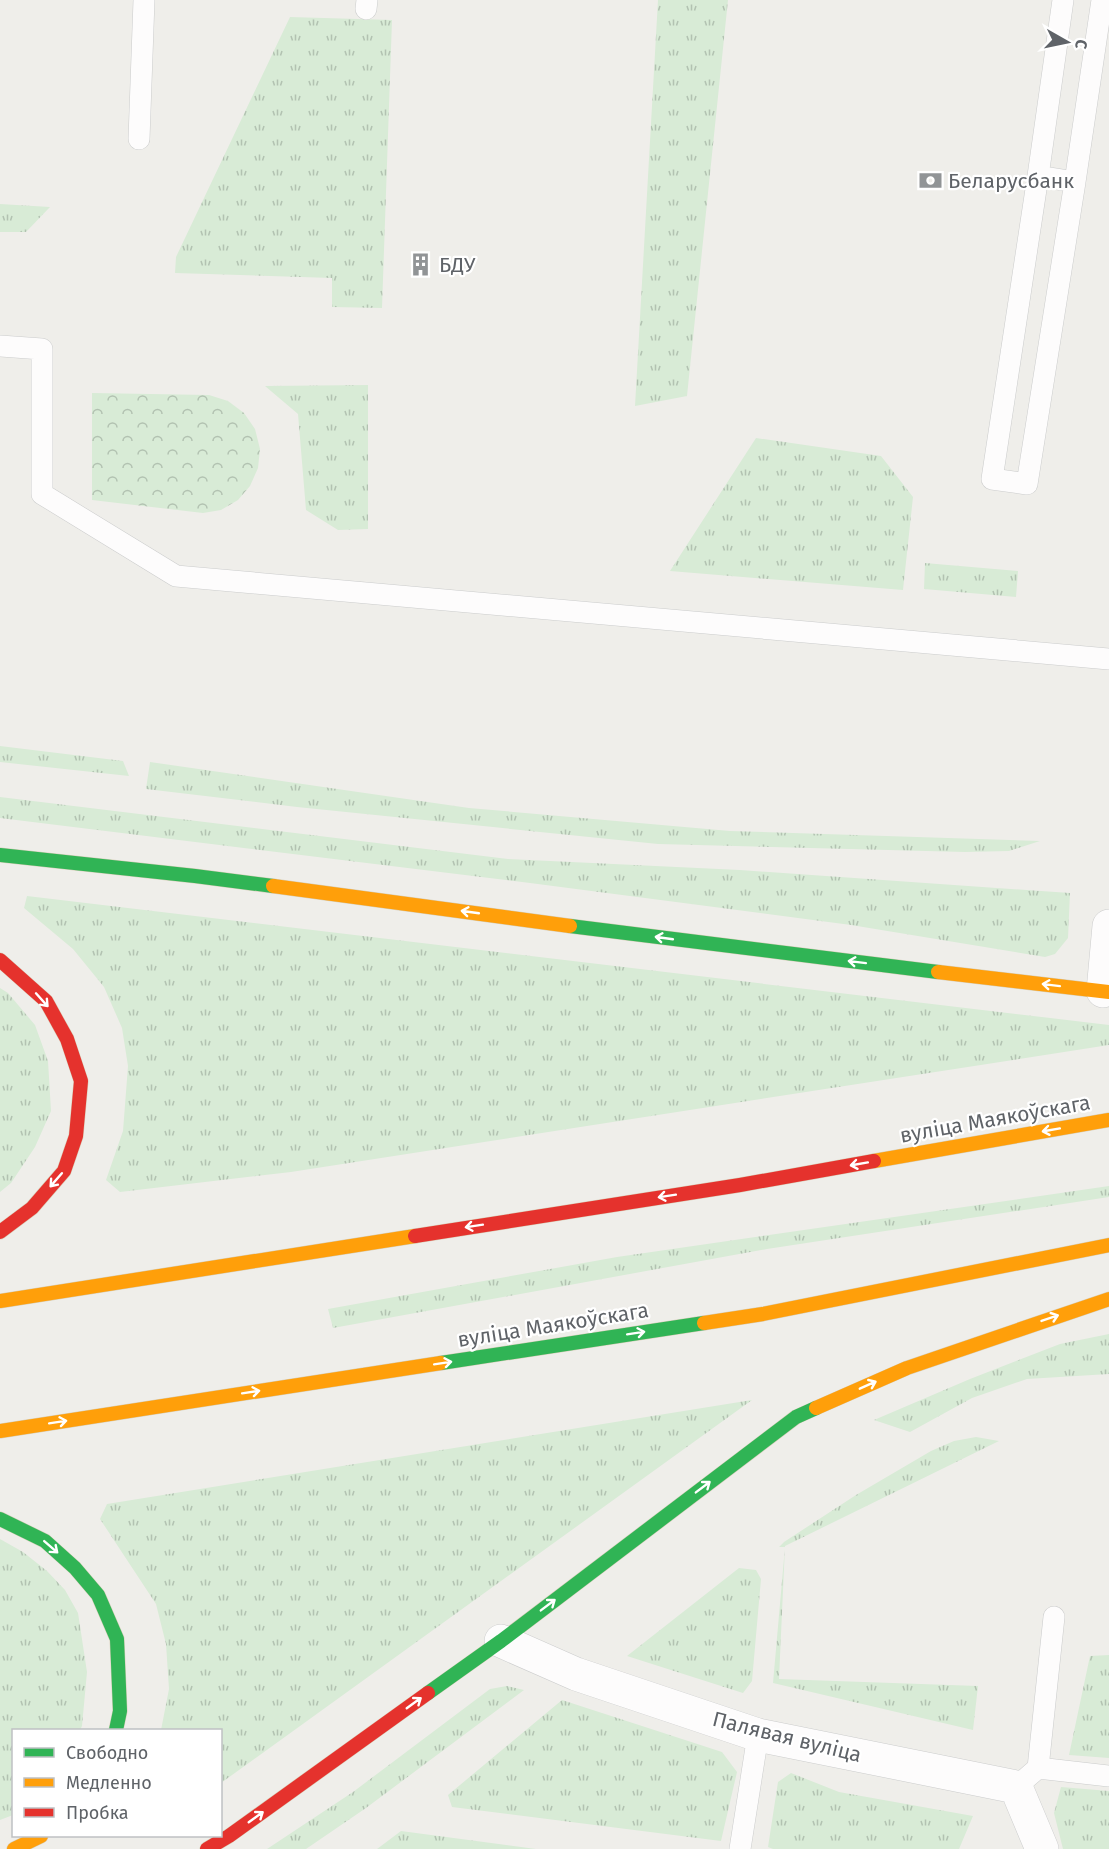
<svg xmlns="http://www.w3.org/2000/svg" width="1109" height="1849" viewBox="0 0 1109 1849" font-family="'Fira Sans',sans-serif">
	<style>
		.grass { fill: url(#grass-tufts) }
		.forest { fill: url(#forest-crowns) }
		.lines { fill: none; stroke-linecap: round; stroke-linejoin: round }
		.lane-casing { stroke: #cbcccc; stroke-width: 22 }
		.street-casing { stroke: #cbcccc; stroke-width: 34 }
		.fast-casing { stroke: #d7ceb8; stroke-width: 15 }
		.slow-casing { stroke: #d7ceb8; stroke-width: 15 }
		.jam-casing { stroke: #d7ceb8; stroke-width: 15 }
		.lane { stroke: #fdfcfc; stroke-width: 21 }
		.street { stroke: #fdfcfc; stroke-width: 33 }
		.fast { stroke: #30b455; stroke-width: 14 }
		.slow { stroke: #ff9f0a; stroke-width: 14 }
		.jam { stroke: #e5322d; stroke-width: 14 }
		.oneway { stroke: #fff }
		.labels { text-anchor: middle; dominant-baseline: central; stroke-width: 4.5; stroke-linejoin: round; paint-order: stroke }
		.poi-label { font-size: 21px; fill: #5f6368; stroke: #fff; text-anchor: start }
		.street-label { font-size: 21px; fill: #5f6368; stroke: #fff }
	</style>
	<defs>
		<pattern id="grass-tufts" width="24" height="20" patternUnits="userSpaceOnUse" patternTransform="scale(1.5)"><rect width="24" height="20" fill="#d8ebd6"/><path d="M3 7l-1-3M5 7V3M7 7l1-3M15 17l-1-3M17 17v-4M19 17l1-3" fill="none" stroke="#b2c2b1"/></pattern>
		<pattern id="forest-crowns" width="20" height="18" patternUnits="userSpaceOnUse" patternTransform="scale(1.5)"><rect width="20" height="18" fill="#d8ebd6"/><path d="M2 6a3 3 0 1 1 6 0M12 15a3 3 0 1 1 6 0" fill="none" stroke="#b2c2b1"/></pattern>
	</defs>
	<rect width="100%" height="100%" fill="#efeeea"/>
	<path class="grass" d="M658,0H728L687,396L635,406Z
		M290,17L392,20L382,308L332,307V278L175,273L176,257Z
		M0,204L50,207L26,232H0Z
		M368,385V529L338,530L306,510L298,414L265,386Z
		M756,438L881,456L913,497L903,590L670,571Z
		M925,563L1018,571L1016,597L924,589Z
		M0,746L123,761L129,776L0,762Z
		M150,762L469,808L730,831L1040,841L1009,851L965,852L658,844L297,807L146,789Z
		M0,797L508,859L740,870L1070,893L1068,938L1055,954L1045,957L851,925L530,883L0,818Z
		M27,896L1109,1025V1045L291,1172L120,1192L106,1180L123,1131L128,1066L122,1028L104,987L73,949L24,908Z
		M0,988L8,993L35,1025L48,1061L51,1111L35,1147L11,1183L0,1192Z
		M1109,1186V1197L767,1249L333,1328L328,1309L617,1257Z
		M1109,1334V1374L1027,1379L972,1398L910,1432L874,1420L970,1379L1060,1344Z
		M752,1400L221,1783L220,1730H161L169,1689L166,1644L156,1604L100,1519L107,1504Z
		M976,1437L999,1441L785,1546L779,1679L978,1686L973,1730L773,1683L785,1547H779L784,1542L856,1495L931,1451L954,1441Z
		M0,1539L23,1552L47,1571L65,1590L78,1613L87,1672L82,1726L80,1730H14L13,1815L0,1820Z
		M739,1568L756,1570L761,1579L752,1681L743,1693L627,1656Z
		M1109,1655V1758L1069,1755L1090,1656Z
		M507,1686L524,1690L366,1808L306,1849H267L353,1792L490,1689Z
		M562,1700L722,1752L737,1772L721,1841L452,1807L448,1795Z
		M791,1773L839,1792L973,1816L959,1849H773L768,1847L778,1782Z
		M1061,1787L1109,1791V1849H1063L1054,1813Z
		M401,1831L536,1849H377Z"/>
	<path class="forest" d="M92,393L209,395L228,401L244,413L255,429L260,449L258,468L250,486L238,500L221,510L203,513L92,500Z"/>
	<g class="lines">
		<defs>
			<path id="lane" d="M1063,0L1038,176L1075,182L1102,0
				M366,9L367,0
				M139,139L144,0
				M1038,176L992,479L1027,484L1075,182
				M0,346L42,349V494L176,576L1109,659
				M1038,1768L1109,1776
				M1016,1787L1038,1768L1054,1617
				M740,1849L758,1735"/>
			<path id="street" d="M1103,991L1109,926
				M501,1641L576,1674L758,1735L1016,1787L1042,1849"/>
			<path id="fast" d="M0,855L195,876L273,886
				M570,926L938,972
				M441,1363L704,1323
				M0,1519L45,1541L75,1568L98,1595L117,1639L120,1711L116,1730
				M428,1693L501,1641L796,1417L816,1408"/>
			<path id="slow" d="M273,886L570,926
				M938,972L1109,992
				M874,1161L1109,1120
				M0,1301L415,1236
				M704,1323L763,1314L1109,1245
				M816,1408L907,1368L1109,1299
				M0,1431L441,1363
				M14,1849L41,1836"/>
			<path id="jam" d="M0,960L46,1001L67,1039L81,1081L76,1136L64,1171L32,1208L0,1232
				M415,1236L740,1185L874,1161
				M207,1849L229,1836L428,1693"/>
		</defs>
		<use href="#lane" class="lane-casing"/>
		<use href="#street" class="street-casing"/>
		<use href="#fast" class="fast-casing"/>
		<use href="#slow" class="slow-casing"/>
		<use href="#jam" class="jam-casing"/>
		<use href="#lane" class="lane"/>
		<use href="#street" class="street"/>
		<use href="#fast" class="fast"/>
		<use href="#slow" class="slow"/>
		<use href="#jam" class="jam"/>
	</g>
	<defs><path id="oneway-shaft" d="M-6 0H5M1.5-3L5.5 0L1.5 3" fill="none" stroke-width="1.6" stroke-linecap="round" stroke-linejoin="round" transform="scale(1.5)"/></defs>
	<g class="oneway">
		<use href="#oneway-shaft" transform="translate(470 912) rotate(-172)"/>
		<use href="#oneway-shaft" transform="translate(664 938) rotate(-172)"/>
		<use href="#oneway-shaft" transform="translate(857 962) rotate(-173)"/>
		<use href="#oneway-shaft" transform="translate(1051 985) rotate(-173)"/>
		<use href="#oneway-shaft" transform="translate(42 1000) rotate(48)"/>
		<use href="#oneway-shaft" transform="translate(1051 1130) rotate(170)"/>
		<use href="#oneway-shaft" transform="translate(859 1164) rotate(170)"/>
		<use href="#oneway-shaft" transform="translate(56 1180) rotate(131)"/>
		<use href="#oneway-shaft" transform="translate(667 1196) rotate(171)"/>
		<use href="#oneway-shaft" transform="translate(474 1226) rotate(171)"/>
		<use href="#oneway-shaft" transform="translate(1050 1318) rotate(-19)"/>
		<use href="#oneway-shaft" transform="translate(636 1333) rotate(-9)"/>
		<use href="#oneway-shaft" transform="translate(443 1363) rotate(-9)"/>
		<use href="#oneway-shaft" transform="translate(868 1385) rotate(-24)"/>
		<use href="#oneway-shaft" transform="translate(251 1392) rotate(-9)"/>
		<use href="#oneway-shaft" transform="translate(58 1422) rotate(-9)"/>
		<use href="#oneway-shaft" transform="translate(703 1487) rotate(-37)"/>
		<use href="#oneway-shaft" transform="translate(51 1547) rotate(41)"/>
		<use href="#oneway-shaft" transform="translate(548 1605) rotate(-37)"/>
		<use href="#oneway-shaft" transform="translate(414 1703) rotate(-36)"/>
		<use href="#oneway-shaft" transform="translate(256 1817) rotate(-36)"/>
	</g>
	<defs>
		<symbol id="bank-bare" viewBox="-9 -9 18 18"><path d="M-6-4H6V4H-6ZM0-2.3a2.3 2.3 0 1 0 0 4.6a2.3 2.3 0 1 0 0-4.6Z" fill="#919496" stroke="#fff" stroke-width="2.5" paint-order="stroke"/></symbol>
		<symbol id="building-bare" viewBox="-9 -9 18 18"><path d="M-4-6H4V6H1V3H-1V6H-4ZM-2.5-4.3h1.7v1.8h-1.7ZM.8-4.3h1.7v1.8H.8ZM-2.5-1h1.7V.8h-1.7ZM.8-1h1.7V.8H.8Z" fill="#919496" stroke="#fff" stroke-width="2.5" paint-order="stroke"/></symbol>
	</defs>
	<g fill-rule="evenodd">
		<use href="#bank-bare" x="914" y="164" width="33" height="33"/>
		<use href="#building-bare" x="404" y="248" width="33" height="33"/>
	</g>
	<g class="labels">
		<g class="poi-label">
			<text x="948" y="181">Беларусбанк</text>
			<text x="439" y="265">БДУ</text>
		</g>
		<g class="street-label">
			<text transform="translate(995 1119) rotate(-10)">вуліца Маякоўскага</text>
			<text transform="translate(553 1325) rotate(-9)">вуліца Маякоўскага</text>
			<text transform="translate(787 1737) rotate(14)">Палявая вуліца</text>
		</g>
	</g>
	<rect x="12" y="1729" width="210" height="108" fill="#ffffff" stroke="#bfc1c3" stroke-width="1.5"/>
	<rect x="24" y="1748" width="30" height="9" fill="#30b455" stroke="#bfc1c3" stroke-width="1.5"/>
	<text x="66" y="1759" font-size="18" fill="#5f6368">Свободно</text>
	<rect x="24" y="1778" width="30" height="9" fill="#ff9f0a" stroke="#bfc1c3" stroke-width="1.5"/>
	<text x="66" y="1789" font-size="18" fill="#5f6368">Медленно</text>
	<rect x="24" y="1808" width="30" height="9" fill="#e5322d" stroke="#bfc1c3" stroke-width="1.5"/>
	<text x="66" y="1819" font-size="18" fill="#5f6368">Пробка</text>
	<g transform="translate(1067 42) rotate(99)" stroke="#ffffff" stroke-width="4.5" paint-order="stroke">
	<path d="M0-4.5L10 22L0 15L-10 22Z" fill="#5f6368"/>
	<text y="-9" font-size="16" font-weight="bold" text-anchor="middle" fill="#5f6368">С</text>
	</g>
</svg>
